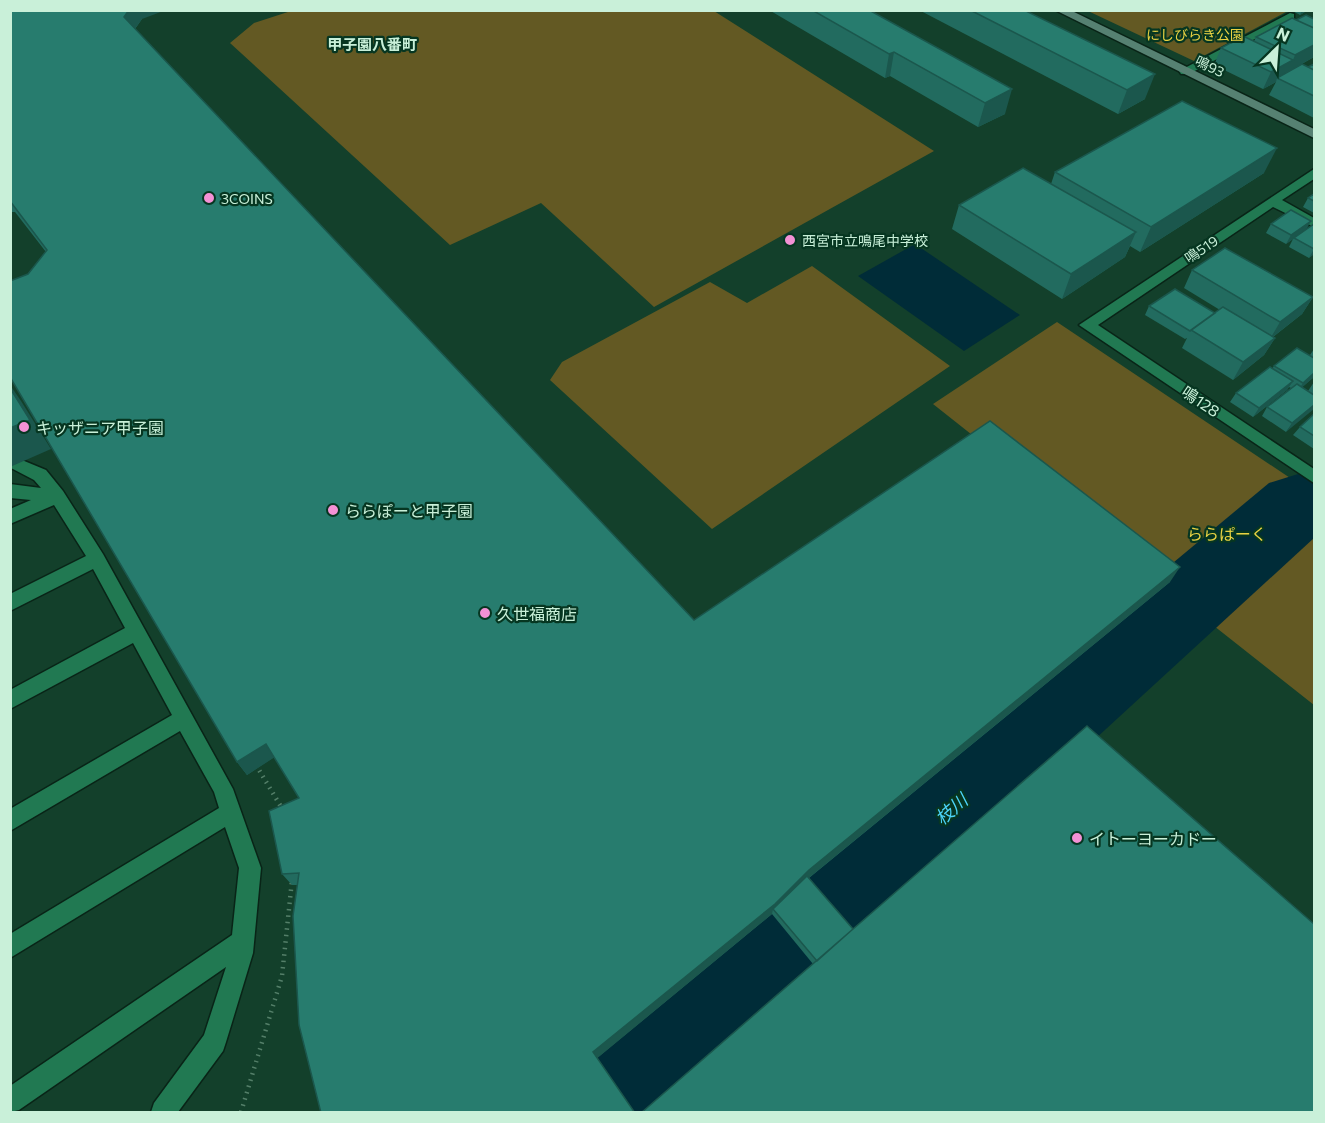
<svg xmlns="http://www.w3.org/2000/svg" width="1325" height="1123" viewBox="0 0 1325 1123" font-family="Commissioner,'Noto Sans JP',sans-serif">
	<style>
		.green { fill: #635923 }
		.water { fill: #002c38 }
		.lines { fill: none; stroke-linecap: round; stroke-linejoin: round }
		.river { fill: #002c38; fill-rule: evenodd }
		.lane-casing { stroke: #092417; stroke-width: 3 }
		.street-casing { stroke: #092417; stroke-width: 3 }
		.secondary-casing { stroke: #092417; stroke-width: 3 }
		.path { stroke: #547f69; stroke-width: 4.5; stroke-dasharray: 1.5 5; stroke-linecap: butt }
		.lane { fill: #217952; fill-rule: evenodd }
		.street { fill: #217952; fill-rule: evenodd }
		.secondary { fill: #568172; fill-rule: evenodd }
		.wall { fill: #226b5f }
		.shaded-wall { fill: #1b574d }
		.building { fill: #277c6e; stroke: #1b574d; stroke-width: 1.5 }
		.poi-dot { fill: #f391d5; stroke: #063621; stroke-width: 2 }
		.labels { text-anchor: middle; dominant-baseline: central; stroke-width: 4.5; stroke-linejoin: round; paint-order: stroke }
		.far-park-label { font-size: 14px; fill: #e9d243; stroke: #063621 }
		.far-street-label { font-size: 14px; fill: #c9f0d9; stroke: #063621 }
		.far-poi-label { font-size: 14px; fill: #c9f0d9; stroke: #063621; text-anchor: start }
		.far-neighbourhood-label { font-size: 15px; font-weight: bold; fill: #c9f0d9; stroke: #063621 }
		.street-label { font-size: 16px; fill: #c9f0d9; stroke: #063621 }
		.poi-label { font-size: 16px; fill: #c9f0d9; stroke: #063621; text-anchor: start }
		.park-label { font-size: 16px; fill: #e9d243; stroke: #063621 }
		.water-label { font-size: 18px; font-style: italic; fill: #4cd3f8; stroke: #063621 }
	</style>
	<rect width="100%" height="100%" fill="#13402b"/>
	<path class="green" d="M1282,10L1286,12L1194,61L1088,11Z
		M291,11H714L934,151L654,307L541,203L450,245L230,43L254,23Z
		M812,266L950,366L712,529L550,380L562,362L710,282L747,303Z
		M1057,322L1314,494V705L933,404Z"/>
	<path class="water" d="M915,244L1020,315L964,351L858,276Z"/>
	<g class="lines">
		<path class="river" d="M1298,474L1314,479V538L689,1112H545L562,1071L1269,483Z"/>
		<defs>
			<path id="lane" d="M17,458L46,470L63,491L103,554L233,789L261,868L253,953L226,1042L223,1051L178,1112H151L154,1103L204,1035L226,967L19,1110L10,1112V1086L232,935L239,868L225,827L10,958V934L219,808L214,792L180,731L10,831V809L172,715L133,643L10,709V690L125,628L93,569L10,611V594L86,556L54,505L10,524V509L31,500L10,498V484L41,488L34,480L11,468L10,461Z"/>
			<path id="street" d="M1290,13L1294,14V18L1189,74H1181L1179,71Z
				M1314,169V179L1282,200L1314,218V227L1273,207L1098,325L1314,469V483L1079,325Z"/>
			<path id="secondary" d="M1055,10H1070L1314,129V138Z"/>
		</defs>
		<use href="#lane" class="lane-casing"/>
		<use href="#street" class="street-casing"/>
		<use href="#secondary" class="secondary-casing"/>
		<path class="path" d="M256,765L283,810
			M241,1112L282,976L292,880"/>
		<use href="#lane" class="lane"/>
		<use href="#street" class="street"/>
		<use href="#secondary" class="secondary"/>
	</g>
	<path class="wall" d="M10,10L142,19L135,29L694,620L1170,582L809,878L853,929L813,964L772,914L597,1058L298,885H292L282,874L299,798L274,757L247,775L237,762L28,274L46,252L15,212H10Z
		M769,10H869L1005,114L978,127L890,76L885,78Z
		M919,10H1024L1145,99L1118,114Z
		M1291,10H1308L1300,15Z
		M1314,19V57L1286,73L1308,67L1314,64V118L1269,95L1276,82L1263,89L1214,65L1221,48L1254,41L1256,37L1296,20Z
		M1055,172L1264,173L1140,252L1130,246L1125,257L1062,299L952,229L959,205L1051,184Z
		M1314,194V213L1303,207L1308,198Z
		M1271,224L1306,230L1314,224V254L1309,258L1289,247L1293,239L1286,244L1266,233Z
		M1192,270L1313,297L1302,314L1273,337L1275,338L1264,355L1233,380L1182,348L1187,338L1185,339L1145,315L1149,306L1214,314L1220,310L1184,288Z
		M1314,349V377L1302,387L1314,395L1286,432L1262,416L1267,407L1291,388L1289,387L1287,390L1253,417L1230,402L1236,393L1272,369L1274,366L1310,355Z
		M1314,382V395L1308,391Z
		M1314,414V449L1293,435L1300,427Z"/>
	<path class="shaded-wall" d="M129,10H166L142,19L131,34L124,17Z
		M1302,10H1308L1300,15Z
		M1314,45V57L1287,72L1285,77L1277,78L1276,82L1263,89L1271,72L1293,60L1295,55Z
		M894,52L890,76L885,78L889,54Z
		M1155,74L1145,99L1118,114L1127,90Z
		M1012,89L1005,114L978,127L985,103Z
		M1277,148L1264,173L1140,252L1151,227Z
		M1311,221L1306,230L1286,244L1291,235Z
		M1136,232L1125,257L1062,299L1071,274Z
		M1314,249V254L1309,258Z
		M1313,297L1302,314L1270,339L1280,322Z
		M1275,338L1264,355L1233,380L1243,362Z
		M1314,373V377L1297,392L1303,383Z
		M1293,381L1287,390L1253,417L1259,408Z
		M10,385L21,401L51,449L10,467Z
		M1314,405V409L1286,432L1292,423Z
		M1180,567L1170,582L805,881L773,909L772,914L595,1060L593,1052L809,870Z
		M266,744L275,757L247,775L237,762Z"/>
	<path class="building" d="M10,10H129L124,17L694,620L990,421L1180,567L809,870L775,904L593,1052L635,1113H321L299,1025L293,916L299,873L282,874L269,811L299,798L266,744L237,762L10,377V281L28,274L47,250L10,201Z
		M812,10H869L1012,89L985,103L894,52L889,54Z
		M970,10H1024L1155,74L1127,90Z
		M1306,15L1314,19V28L1296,20Z
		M1292,18L1314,28V45L1295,55L1256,37Z
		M1243,36L1293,60L1271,72L1221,48Z
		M1302,64L1314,70V96L1277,78Z
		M1314,64V70L1308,67Z
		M1182,101L1277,148L1151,227L1055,172Z
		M1023,168L1136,232L1071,274L959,205Z
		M1314,194V201L1308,198Z
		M1291,210L1311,221L1291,235L1271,224Z
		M1314,224V249L1294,238Z
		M1225,248L1313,297L1280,322L1192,270Z
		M1175,289L1215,313L1190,331L1149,306Z
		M1223,307L1275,338L1243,362L1191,330Z
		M1297,348L1314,358V373L1303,383L1274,366Z
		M1270,367L1293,381L1259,408L1236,393Z
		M1297,384L1314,395V405L1292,423L1267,407Z
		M10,388L30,420L10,428Z
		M1314,414V436L1300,427Z
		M1087,726L1314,924V1113H641Z
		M807,876L853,929L817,961L773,909Z"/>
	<g class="poi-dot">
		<circle cx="209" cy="198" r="6"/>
		<circle cx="790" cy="240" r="6"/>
		<circle cx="24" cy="427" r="6"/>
		<circle cx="333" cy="510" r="6"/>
		<circle cx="485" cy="613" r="6"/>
		<circle cx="1077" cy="838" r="6"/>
	</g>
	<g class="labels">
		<g class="far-park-label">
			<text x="1195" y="34">にしびらき公園</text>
		</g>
		<g class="far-street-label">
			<text transform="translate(1210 66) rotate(26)">鳴93</text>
			<text transform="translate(1201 249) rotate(-34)">鳴519</text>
		</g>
		<g class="far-poi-label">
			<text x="221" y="198">3COINS</text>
			<text x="802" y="240">西宮市立鳴尾中学校</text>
		</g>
		<g class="far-neighbourhood-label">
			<text x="372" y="44">甲子園八番町</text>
		</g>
		<g class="street-label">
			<text transform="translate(1201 401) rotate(34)">鳴128</text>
		</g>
		<g class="poi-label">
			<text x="36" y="427">キッザニア甲子園</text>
			<text x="345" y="510">ららぽーと甲子園</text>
			<text x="497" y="613">久世福商店</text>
			<text x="1089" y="838">イトーヨーカドー</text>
		</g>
		<g class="park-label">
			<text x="1227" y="533">ららぱーく</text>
		</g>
		<g class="water-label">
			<text transform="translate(951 809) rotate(-41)">枝川</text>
		</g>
	</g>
	<rect width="1325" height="1123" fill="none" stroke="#c9f0d9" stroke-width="24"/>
	<g transform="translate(1277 48) rotate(25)" stroke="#063621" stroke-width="4.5" paint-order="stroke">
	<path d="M0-4.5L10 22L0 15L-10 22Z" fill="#c9f0d9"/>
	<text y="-9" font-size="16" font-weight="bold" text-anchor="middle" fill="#c9f0d9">N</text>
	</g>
</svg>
